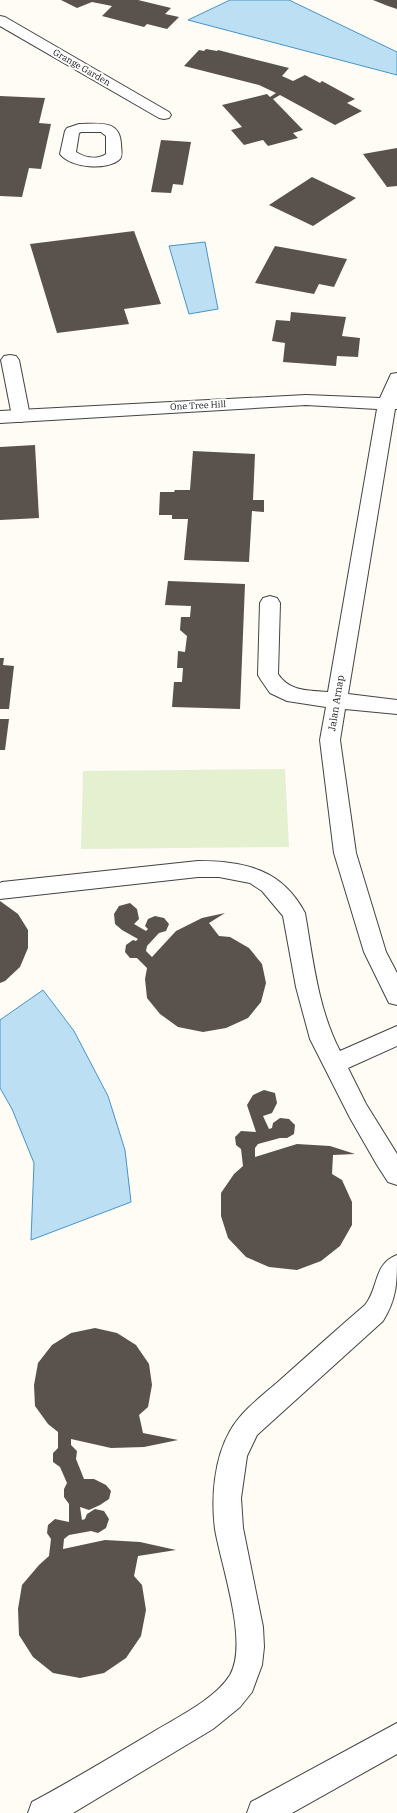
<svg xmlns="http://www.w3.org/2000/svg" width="397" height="1813" viewBox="0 0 397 1813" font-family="'IBM Plex Serif',serif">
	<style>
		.pitch { fill: #e5f0d0 }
		.water { fill: #bcdff3; stroke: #4794c6 }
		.building { fill: #59524d }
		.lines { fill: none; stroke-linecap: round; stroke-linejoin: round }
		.service-casing { stroke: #434343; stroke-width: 2 }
		.minor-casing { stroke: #434343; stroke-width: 2 }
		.service { fill: #fff; fill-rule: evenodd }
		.minor { fill: #fff; fill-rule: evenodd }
		.labels { text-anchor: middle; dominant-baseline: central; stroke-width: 4; stroke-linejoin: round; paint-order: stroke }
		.far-street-label { font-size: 9px; fill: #101010; stroke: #fff }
		.street-label { font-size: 10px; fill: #101010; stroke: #fff }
	</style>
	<rect width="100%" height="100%" fill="#fefcf4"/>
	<path class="pitch" d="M285,769L289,847L81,849L83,771Z"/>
	<path class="water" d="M230,0H289L397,52V75L188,20Z
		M205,242L218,309L189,314L169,246Z
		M43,990L74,1031L108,1096L125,1150L131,1202L31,1240L34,1163L12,1109L0,1088V1020Z"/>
	<path class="building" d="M61,0H138L171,8L165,14L179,17L167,29L147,24L144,27L102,16L112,6L92,2L77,8Z
		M373,0H397V9L388,6Z
		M206,49L217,51L218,50L289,68L282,76L293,81L305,75L320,83L322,81L355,99L347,103L362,111L335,125L280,95L273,99L303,130L293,133L298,138L268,146L263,140L244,145L231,130L242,127L222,105L267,94L270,97L276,93L259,85L184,66L199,50L204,51Z
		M0,96L45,98L39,123L51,124L41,169L29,168L22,197L0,196Z
		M161,140L191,142L183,185L173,184L171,193L151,192Z
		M397,148V186L387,187L363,154Z
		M312,177L356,198L313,226L269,205Z
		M134,231L161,304L124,309L129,324L57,333L30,244Z
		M275,246L347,259L334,287L319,284L314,294L255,283Z
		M291,312L346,317L342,336L360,338L358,357L337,356L336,366L283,362L285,343L272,341L276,320L290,321Z
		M35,445L39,518L0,520V447Z
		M193,451L255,454L253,500H264V512L252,511L249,562L184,560L188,519H172V515H159L160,492H174L175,490H190Z
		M168,581L245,584L240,709L172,707L174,682H182L183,668H177L178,651L185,652L187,636L180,630L181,617H190L191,606L165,605Z
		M0,658H4L3,665L14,666L9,709H0Z
		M0,719H9L5,750H0Z
		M0,901L18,914L28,930V948L20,967L5,981L0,983Z
		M130,903L137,909L139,919L134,924L146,931L148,929L145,926L148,919L155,916L164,918L169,924L166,931L159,933L147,946L146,951L152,957L176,931L202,918L225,913L209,923L219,936L230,937L249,948L262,964L266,983L261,1002L248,1018L226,1028L203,1032L178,1027L160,1014L147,998L145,979L147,968L137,958H130L125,952L126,945L133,940L136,941L138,939L122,930L115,924L114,914L119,906Z
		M264,1090L275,1093L277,1103L272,1113L263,1116L269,1129L272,1128L273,1123L280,1118L289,1119L295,1125L294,1134L287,1138H280L258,1144L255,1148V1157L297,1144L330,1146L355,1154L333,1155L332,1174L342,1180L352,1202V1225L340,1246L321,1261L297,1270L269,1267L246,1257L228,1238L221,1216V1193L234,1174L243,1166L241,1149L236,1145L235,1137L241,1131L256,1132L247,1105L253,1095Z
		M95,1328L117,1333L136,1345L149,1364L152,1385L148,1407L139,1415L143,1433L178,1440L144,1447L111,1448L71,1439V1445L77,1451L76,1459L84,1479H94L106,1485L111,1491L109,1499L100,1505L89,1510L80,1507L82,1520L85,1519L87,1514L95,1509L104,1511L109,1519L106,1528L98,1533L91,1531L69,1535L64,1539L63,1549L105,1540L140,1542L176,1550L138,1556L134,1576L142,1585L146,1610L141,1636L126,1658L104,1673L80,1678L53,1673L33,1657L19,1635L18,1609L22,1585L39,1565L49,1556L51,1539L47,1533L48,1525L55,1519L69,1522V1504L64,1497V1489L67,1483L60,1467L53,1462V1453L58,1448V1432L48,1424L35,1406L34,1385L38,1363L52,1345L71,1333Z"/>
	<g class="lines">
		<defs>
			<path id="service" d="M79,124C98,124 120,119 121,144C121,149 123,155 120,159C108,171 70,168 60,154L65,131L67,128ZM81,132H101L106,136V154C97,160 85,158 76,152L79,133Z
				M10,355L16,356L19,360L30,416L27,420L21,422L15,420L12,416L1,360L4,356Z
				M198,861C244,861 282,869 305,913C313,959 318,1009 340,1051L397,1026V1046L348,1068L366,1104L397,1154V1185L388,1182L377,1165L350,1118L310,1039L296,987L283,916L262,891L250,883L219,877H198L0,899V883L2,882Z
				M397,1255C397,1283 397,1298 383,1321L257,1435L247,1456L241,1498L243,1528L263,1627L264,1647L262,1665L252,1692L240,1707L213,1729L73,1813H28L32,1802C75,1779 116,1754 158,1729C180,1716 216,1698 230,1675C249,1642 221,1566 215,1529C211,1498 214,1459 230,1431C242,1410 262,1396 279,1381C308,1355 336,1330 365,1305C379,1288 373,1264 397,1255Z
				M397,1723V1754L292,1813H247L251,1802Z"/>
			<path id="minor" d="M0,16L5,17L169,112L171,115L169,118L164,119L159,118L0,26Z
				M397,373V409H395L348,694L397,700V714L345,709L340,740L356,853L386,952L397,973V1005L389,1003L364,952L334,853L320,740L326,707L287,701L270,693L261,680L258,675L260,603L263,598L270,596L277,598L280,603L278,674C290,692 308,690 328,692L377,409L306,405L0,423V411L306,395L380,398L391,374Z"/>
		</defs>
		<use href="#service" class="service-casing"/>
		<use href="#minor" class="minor-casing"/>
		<use href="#service" class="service"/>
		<use href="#minor" class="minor"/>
	</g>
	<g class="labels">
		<g class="far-street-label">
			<text transform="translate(82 67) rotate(30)">Grange Garden</text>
			<text transform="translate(198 405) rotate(-3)">One Tree Hill</text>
		</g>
		<g class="street-label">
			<text transform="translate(336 703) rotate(-81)">Jalan Arnap</text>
		</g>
	</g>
</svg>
